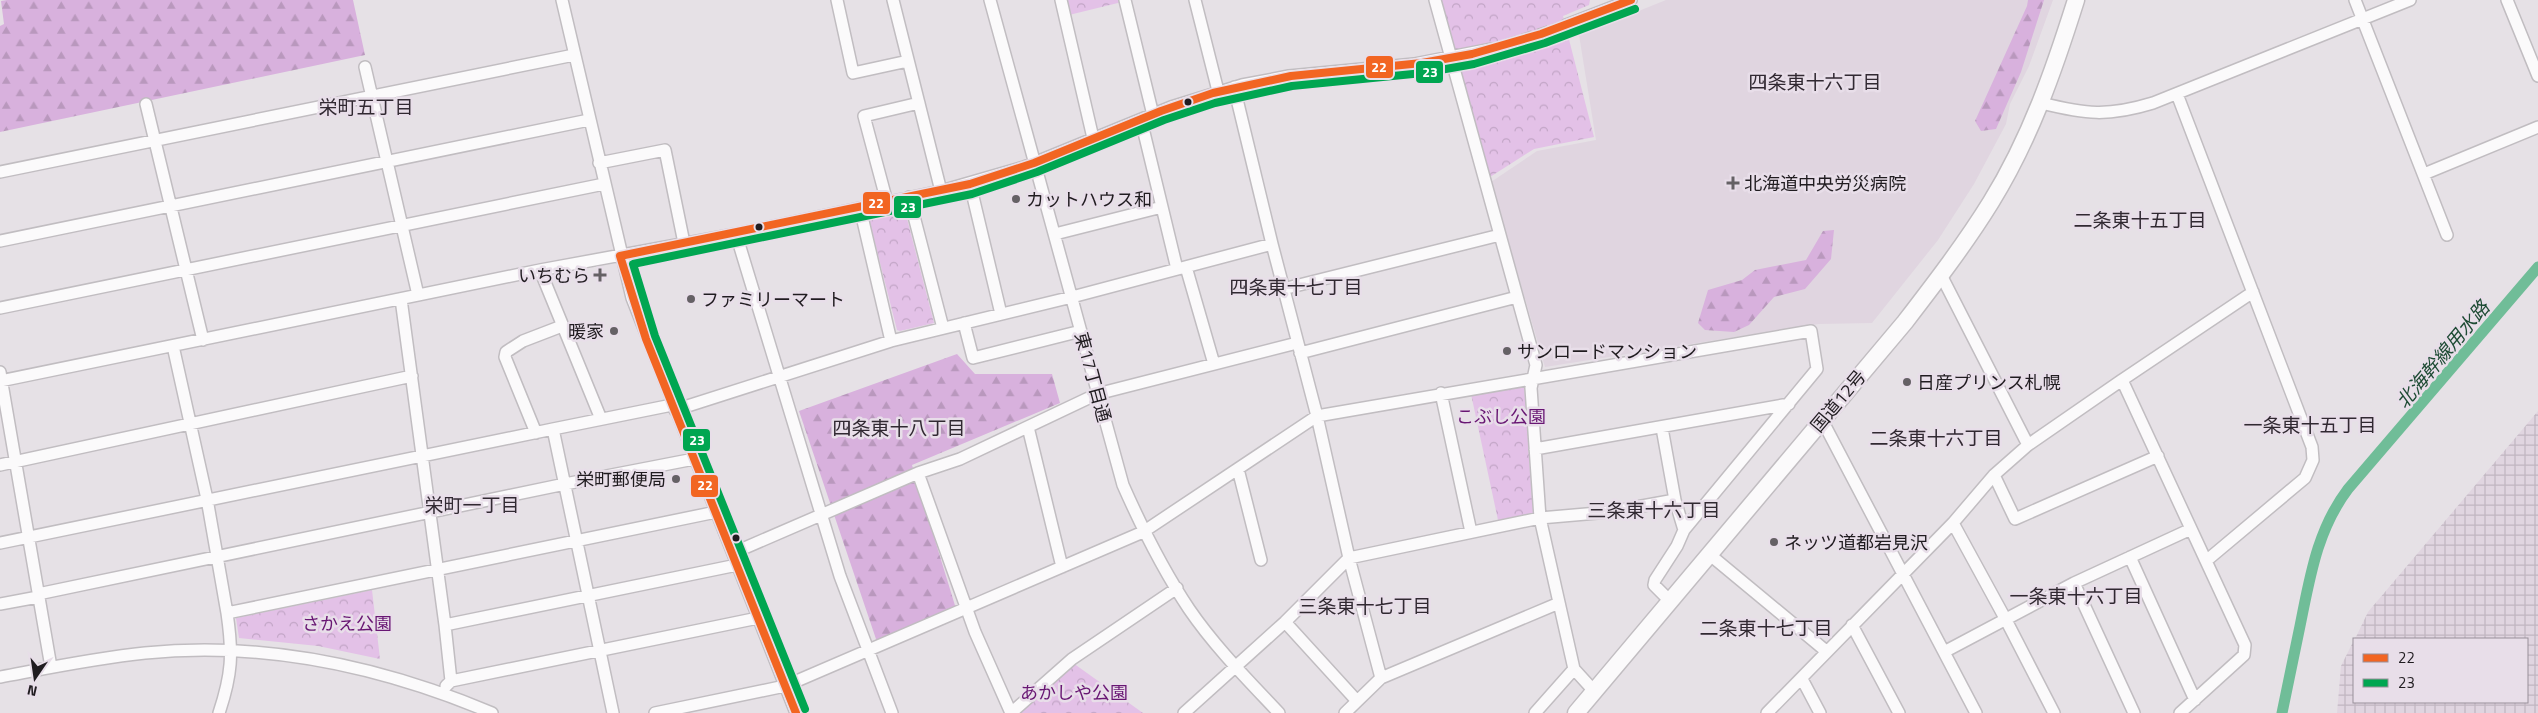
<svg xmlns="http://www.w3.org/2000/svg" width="2538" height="713" viewBox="0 0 2538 713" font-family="'Titillium Web','Noto Sans JP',sans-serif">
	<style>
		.built { fill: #e0d5e0 }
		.industrial { fill: url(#industrial-grid) }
		.forest { fill: url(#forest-firs) }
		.park { fill: url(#park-crowns) }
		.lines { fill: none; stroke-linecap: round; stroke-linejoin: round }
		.canal { stroke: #70bd98; stroke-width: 11 }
		.minor-tunnel { stroke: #bebabe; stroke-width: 11; stroke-dasharray: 11 5.5; stroke-linecap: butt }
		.minor-casing { stroke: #c1bdc1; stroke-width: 14 }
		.highway-casing { stroke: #c1bdc1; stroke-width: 19 }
		.minor { stroke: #fbfafb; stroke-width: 11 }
		.highway { stroke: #fbfafb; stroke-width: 16 }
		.bus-1-casing { stroke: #e8dee9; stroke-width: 11 }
		.bus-2-casing { stroke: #e8dee9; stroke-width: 11 }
		.bus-1 { stroke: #f26522; stroke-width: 8 }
		.bus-2 { stroke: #00a651; stroke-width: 8 }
		.bus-dot { fill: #201c20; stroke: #e8dee9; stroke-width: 2 }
		.poi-dot { fill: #656165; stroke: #e8dee9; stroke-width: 2 }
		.labels { text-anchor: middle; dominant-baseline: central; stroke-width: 5; stroke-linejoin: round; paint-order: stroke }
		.poi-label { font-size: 18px; fill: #201c20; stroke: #e8dee9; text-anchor: start }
		.street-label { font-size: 18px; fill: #201c20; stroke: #e8dee9 }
		.park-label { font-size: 18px; fill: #681673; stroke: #e8dee9 }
		.neighbourhood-label { font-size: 19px; fill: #312932; stroke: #e8dee9 }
		.water-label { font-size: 19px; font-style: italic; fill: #1e4b34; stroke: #e8dee9 }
		.line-badge { stroke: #e8dee9; stroke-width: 2 }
		.badge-label { font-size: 14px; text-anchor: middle; font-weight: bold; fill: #fff }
	</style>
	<defs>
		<pattern id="industrial-grid" width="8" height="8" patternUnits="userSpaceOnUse" patternTransform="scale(1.25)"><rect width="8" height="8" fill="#e0d5e0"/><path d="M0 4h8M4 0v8" fill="none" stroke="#c0b6c0"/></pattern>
		<pattern id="forest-firs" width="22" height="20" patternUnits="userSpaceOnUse" patternTransform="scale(1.25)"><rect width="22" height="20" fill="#d8b1dd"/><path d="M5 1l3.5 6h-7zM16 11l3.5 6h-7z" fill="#b998bd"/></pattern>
		<pattern id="park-crowns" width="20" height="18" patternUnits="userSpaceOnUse" patternTransform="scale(1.25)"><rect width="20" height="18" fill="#e3c1e7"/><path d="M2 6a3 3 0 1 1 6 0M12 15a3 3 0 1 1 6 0" fill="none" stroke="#c2a5c6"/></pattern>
	</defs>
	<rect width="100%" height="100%" fill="#e6e1e6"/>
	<path class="built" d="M1666,0H2053L2029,66L2010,104L2006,124L1974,184L1938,240L1872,323L1819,324L1545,367L1491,182L1537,151L1596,140L1579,35Z"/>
	<path class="industrial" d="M2538,411V713H2337L2341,666L2354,640V702H2527V639H2355L2368,612Z"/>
	<path class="forest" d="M7,0H353L365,55L0,132V26L4,24L1,1Z
		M2028,0H2044L2021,72L1996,129L1981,131L1975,121L2027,6Z
		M1834,230L1831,259L1805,289L1774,297L1749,325L1734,332L1705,330L1698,323L1708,290L1742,280L1755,270L1806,260L1823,231Z
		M957,354L975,374H1052L1060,403L912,465L957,612L877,642L799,411Z"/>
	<path class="park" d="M1065,0H1121L1122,2L1069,15Z
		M1441,0H1590L1589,5L1563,16L1594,137L1534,149L1490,177Z
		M905,211L934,323L900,331L897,330L869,219Z
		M1524,385L1533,513L1498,520L1471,394Z
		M372,590L380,659L318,646L239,638L236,618Z
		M1073,663L1143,713H1019Z"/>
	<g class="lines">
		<path class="canal" d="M2282,713C2288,684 2294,655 2300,626C2310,577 2317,530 2348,489L2538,267"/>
		<path class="minor-tunnel" d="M1491,49L1566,25"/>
		<defs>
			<path id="minor" d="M562,0L632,298L796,713
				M837,0L853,73L908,61
				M893,0L941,191
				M990,0L1123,485C1142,528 1163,570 1189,609C1215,647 1248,680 1279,713
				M1061,0L1093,138
				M1125,0L1153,115
				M1195,0L1218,91
				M1435,0L1536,365L1531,388L1540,518L1574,669L1594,691
				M2355,0L2447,235
				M2507,0L2538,76
				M1566,25L1631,0
				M365,67L418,295
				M1234,87L1272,244L1317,416L1349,558L1381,678
				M2041,103C2086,114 2107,117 2153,103L2410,0
				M146,104L203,340
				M1141,120L1177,269
				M599,163L665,150L684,243
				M0,172L574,55
				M2424,174L2538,127
				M970,184L1001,314
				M909,197L943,328
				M887,202L864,116L919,103
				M860,208L891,341
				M736,234L840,576L892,713
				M1055,234L1162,207
				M0,241L589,120
				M1186,267L1214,364
				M540,270L601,419
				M1941,275L2028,445
				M1283,289L1500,235
				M401,299L445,625
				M0,308L604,184
				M964,323L973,358L1081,331
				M173,346L207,499L227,613
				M1300,353L1517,297
				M0,372L51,667
				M2122,380L2253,292
				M0,381L540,270L736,234L941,191L1024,167L1171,107L1242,85L1289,76L1414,64L1491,49
				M1441,393L1471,532
				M675,410L891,341L1072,297L1272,244
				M1822,420L1976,713
				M1028,427L1062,567
				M1662,428L1675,500L1684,530L1677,546L1655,580L1654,585L1670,601
				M553,429L672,405
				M536,433L505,357L506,352L523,341L562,326
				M1535,449L1789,404
				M0,465L412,376
				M1238,469L1261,560
				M918,473L960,459L1097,394L1297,343
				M1994,475L2015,519L2158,456
				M1953,523L2006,620L2054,713
				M0,543L553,429L613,713
				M733,553L918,473L975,632L1011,713
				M1709,554L1826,651
				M2130,557L2195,700
				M2074,583L2134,713
				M38,594L565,484L694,459
				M0,604L38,597
				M1285,622L1357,701
				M1852,625L1899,713
				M1944,652L2074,583L2191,529
				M0,677C48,668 96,658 145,653C264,641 383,667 492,713
				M1802,679L1820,713
				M451,681L445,625L737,565
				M446,686L451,681L758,618
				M219,713C232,674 233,654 227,613L716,512
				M655,713L785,686L1143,532L1317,416L1811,331L1817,369L1684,530
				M1011,713L1072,659L1177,588
				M1184,713L1285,622L1349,558L1540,518L1609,512L1675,500
				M1345,713L1381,678L1559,603
				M1535,713L1574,669
				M1767,713L1953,523L1994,475L2028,445L2122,380L2206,561L2305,478L2313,460L2312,447L2177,94
				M2180,713L2244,655L2245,645L2206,561"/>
			<path id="highway" d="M1576,713L1905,322C1935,283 1965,244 1991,202C2030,139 2054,70 2076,0"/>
		</defs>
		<use href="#minor" class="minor-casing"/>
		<use href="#highway" class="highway-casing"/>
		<use href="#minor" class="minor"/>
		<use href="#highway" class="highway"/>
		<defs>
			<path id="bus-1" d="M620,256L970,184L1034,163L1161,111L1213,93L1291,76L1422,63L1472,54L1541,34L1631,0
				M620,256L646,339L796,713"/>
			<path id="bus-2" d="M805,709L655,336L633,264L972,194L1037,172L1164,120L1215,103L1292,86L1423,73L1474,64L1545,43L1635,9"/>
		</defs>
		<use href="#bus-1" class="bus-1-casing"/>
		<use href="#bus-2" class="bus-2-casing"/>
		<use href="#bus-1" class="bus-1"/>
		<use href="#bus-2" class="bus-2"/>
	</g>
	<g class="bus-dot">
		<circle cx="1188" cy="102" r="4.5"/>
		<circle cx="759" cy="227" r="4.5"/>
		<circle cx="736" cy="538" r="4.5"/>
	</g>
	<g class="poi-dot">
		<path d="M1730.5 175.5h5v5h5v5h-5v5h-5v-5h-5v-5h5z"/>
		<circle cx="1016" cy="199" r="5"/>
		<path d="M597.5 267.5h5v5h5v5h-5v5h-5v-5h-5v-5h5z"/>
		<circle cx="691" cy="299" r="5"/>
		<circle cx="614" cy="331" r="5"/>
		<circle cx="1507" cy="351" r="5"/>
		<circle cx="1907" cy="382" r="5"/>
		<circle cx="676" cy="479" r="5"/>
		<circle cx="1774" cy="542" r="5"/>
	</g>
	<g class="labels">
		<g class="poi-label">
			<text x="1744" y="183">北海道中央労災病院</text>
			<text x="1026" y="199">カットハウス和</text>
			<text x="590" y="275" text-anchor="end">いちむら</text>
			<text x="701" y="299">ファミリーマート</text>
			<text x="604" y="331" text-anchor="end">暖家</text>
			<text x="1517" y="351">サンロードマンション</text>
			<text x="1917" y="382">日産プリンス札幌</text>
			<text x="666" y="479" text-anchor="end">栄町郵便局</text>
			<text x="1784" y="542">ネッツ道都岩見沢</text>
		</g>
		<g class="street-label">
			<text transform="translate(1093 377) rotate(75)">東17丁目通</text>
			<text transform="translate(1838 401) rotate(-50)">国道12号</text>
		</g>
		<g class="park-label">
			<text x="1501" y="416">こぶし公園</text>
			<text x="347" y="623">さかえ公園</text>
			<text x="1074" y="692">あかしや公園</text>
		</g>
		<g class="neighbourhood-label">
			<text x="1815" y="81">四条東十六丁目</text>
			<text x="366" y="106">栄町五丁目</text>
			<text x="2140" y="219">二条東十五丁目</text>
			<text x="1296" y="286">四条東十七丁目</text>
			<text x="2310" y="424">一条東十五丁目</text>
			<text x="899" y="427">四条東十八丁目</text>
			<text x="1936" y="437">二条東十六丁目</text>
			<text x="472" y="504">栄町一丁目</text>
			<text x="1654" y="509">三条東十六丁目</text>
			<text x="2076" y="595">一条東十六丁目</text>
			<text x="1365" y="605">三条東十七丁目</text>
			<text x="1766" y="627">二条東十七丁目</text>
		</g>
		<g class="water-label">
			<text transform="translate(2442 354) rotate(-50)">北海幹線用水路</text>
		</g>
	</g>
	<g class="line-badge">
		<rect x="1365" y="55" width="29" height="24" rx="5" fill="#f26522"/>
		<rect x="1415" y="60" width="29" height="24" rx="5" fill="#00a651"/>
		<rect x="862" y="191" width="29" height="24" rx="5" fill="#f26522"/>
		<rect x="893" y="195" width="29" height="24" rx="5" fill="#00a651"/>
		<rect x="682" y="428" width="29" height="24" rx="5" fill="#00a651"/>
		<rect x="690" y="474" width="29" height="24" rx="5" fill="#f26522"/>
	</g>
	<g class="badge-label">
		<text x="1379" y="72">22</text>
		<text x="1430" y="77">23</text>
		<text x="876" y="208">22</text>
		<text x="908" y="212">23</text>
		<text x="697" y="445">23</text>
		<text x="705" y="490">22</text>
	</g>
	<rect x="2353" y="638" width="175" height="65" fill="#e8dee9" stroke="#989099"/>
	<rect x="2363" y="654" width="25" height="8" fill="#f26522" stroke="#989099"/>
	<text x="2398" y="663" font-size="15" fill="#201c20">22</text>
	<rect x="2363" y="679" width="25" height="8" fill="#00a651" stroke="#989099"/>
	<text x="2398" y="688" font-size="15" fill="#201c20">23</text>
	<g transform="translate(35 678) rotate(193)" stroke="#e8dee9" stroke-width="4" paint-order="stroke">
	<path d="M0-4L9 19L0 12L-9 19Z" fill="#201c20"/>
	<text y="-8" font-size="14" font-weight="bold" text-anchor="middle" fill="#201c20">N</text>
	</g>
</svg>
